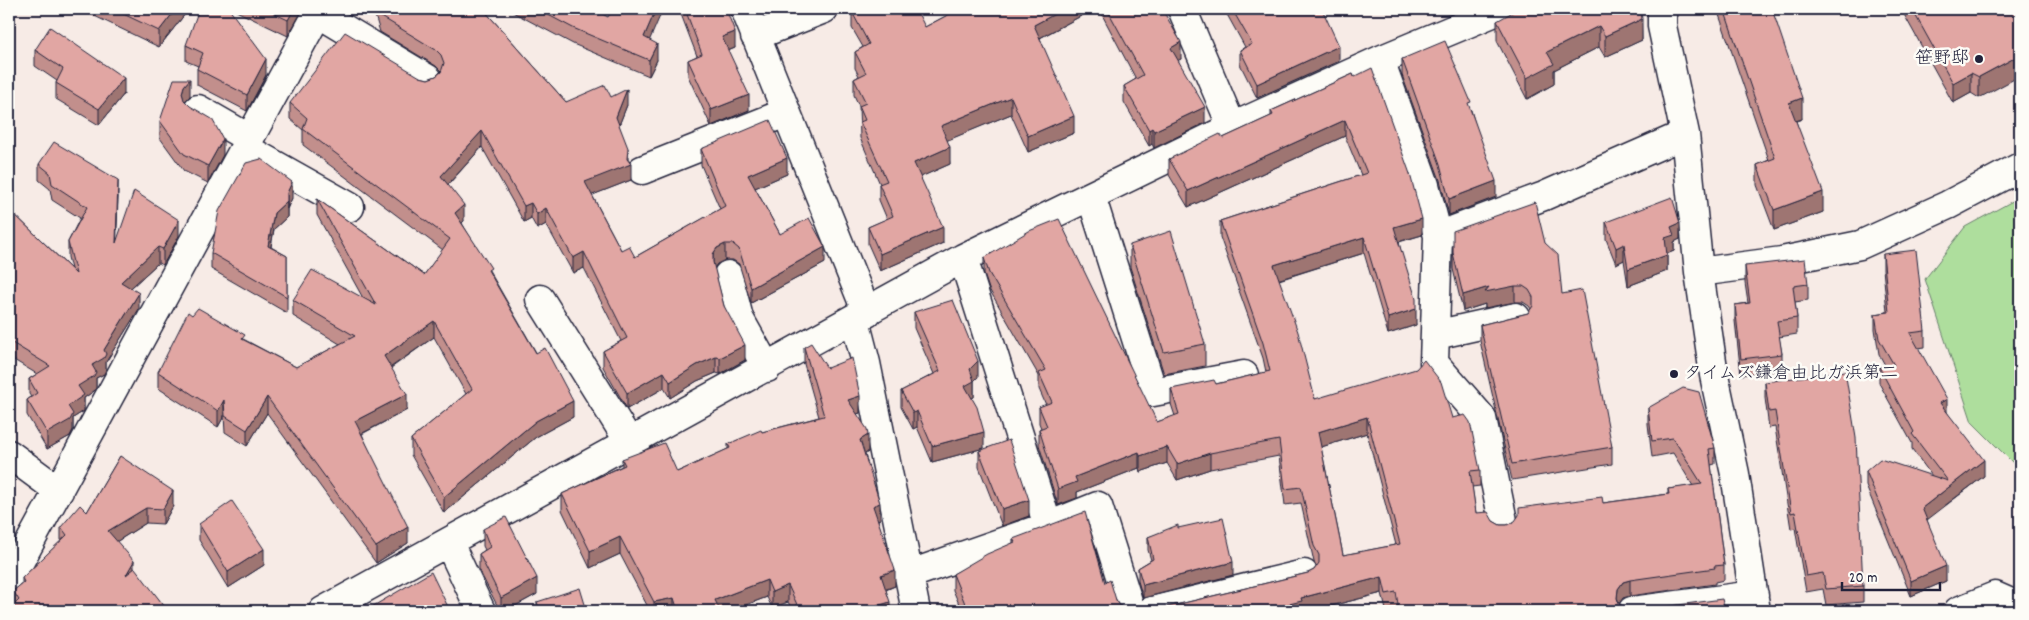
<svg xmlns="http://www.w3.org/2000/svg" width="2029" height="620" viewBox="0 0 2029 620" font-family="Dekko,'Klee One',sans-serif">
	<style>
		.green { fill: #aede9d; stroke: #68806c }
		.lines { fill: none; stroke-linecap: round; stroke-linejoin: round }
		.minor-casing { stroke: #22223b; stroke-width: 31 }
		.minor { stroke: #fdfcf7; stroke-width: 28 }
		.wall { fill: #c28f8c; stroke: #22223b; fill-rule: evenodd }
		.shaded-wall { fill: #9e7472; stroke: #22223b }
		.building { fill: #e1a6a3; stroke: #22223b; fill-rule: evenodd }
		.poi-dot { fill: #22223b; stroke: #fdfcf7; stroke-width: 2 }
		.labels { text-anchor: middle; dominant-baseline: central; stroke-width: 5; stroke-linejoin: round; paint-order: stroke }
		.poi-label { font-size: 18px; fill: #22223b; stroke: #fdfcf7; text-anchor: end }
	</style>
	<rect width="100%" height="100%" fill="#f7ebe6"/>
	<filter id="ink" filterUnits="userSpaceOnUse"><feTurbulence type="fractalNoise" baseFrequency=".02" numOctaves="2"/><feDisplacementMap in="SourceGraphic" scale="10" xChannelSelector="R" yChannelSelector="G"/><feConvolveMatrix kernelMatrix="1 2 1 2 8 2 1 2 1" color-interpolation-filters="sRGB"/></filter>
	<g filter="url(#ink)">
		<path class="green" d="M2020,197V470L1972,422L1925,279L1965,227Z"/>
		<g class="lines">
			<defs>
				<path id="minor" d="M745,9L867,313
					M1182,9L1232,127
					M1662,9V26L1685,134L1699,272L1714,375L1735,474L1756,611
					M318,13L428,79
					M755,36L824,9
					M1380,60L1425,185L1438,236L1434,363L1482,418L1504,526
					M198,109L250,139
					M245,148L350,207
					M642,170L785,113
					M1091,196L1153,392L1244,375
					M1438,236L1544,196L1685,134
					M963,258L1048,526L1098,506L1131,611
					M1699,272L1782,261L1860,245L1948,205L2020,167
					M728,275L739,318L767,368
					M540,299L630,443
					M855,320L866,363L916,611
					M1435,335L1516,317
					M9,454L59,491
					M449,543L481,611
					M908,575L1048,526
					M9,581L320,9
					M323,611L963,258L1232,127L1380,60L1502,9
					M1151,611L1304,574
					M1632,611L1754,595
					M1958,611L1995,596L2020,607"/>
			</defs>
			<use href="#minor" class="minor-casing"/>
			<use href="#minor" class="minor"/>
		</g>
		<path class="wall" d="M80,9H189L159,47Z
			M232,9H303L288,36Z
			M373,9H483L566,102L611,97L627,105L619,125L628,160L631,180L592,195L621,250L635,257L720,209L701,165V149L787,174L755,188L780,234L825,263L751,303L739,264L733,260H725L717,264L714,268L724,306L745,360L720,374L716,373L697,381L670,398L664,388L627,409L603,367V351L621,341L584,268L573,273L546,224L537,229L531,218L524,222L482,147L448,185L464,221L462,223L573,417L536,437L444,513L411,455V439L466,394L434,337L391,368L407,410L362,434L408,543L376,563L267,413L247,446L225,432L224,416L218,427L158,388V372L192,315L245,340L296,367L340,344L293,316V300L363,298L317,215V199L424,275L443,250L303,145V130L290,119V103L420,77L428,79L436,76L441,71L436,66L380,32Z
			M507,9H593L650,40L657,60L649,76L573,44Z
			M679,9H726L735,48L728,51L749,110L711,126L688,76V60L697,56Z
			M959,9H1094L1040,38L1074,133L1028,152L1011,114L947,140L950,164L920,177L943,243L880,271L868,244V227L887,219L879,200V184H880L860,138L859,106L854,95V79L859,76L855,68V52L863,47L852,28V12L925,27Z
			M1099,9H1162L1181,59L1178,60L1205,123L1154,148L1152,144L1149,146L1124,102V86L1136,79Z
			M1224,9H1322L1339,61L1257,98L1240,64V50L1245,47Z
			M1641,9L1642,40L1605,57L1599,47L1554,70V84L1527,99L1497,41V21Z
			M1717,9H1772L1802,119L1796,121L1823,212L1774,230L1757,185V165L1769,160Z
			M1901,9H2020L1979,98L1971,93L1953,103Z
			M186,45L266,75L247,111L197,85V69L198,66L186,61Z
			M35,50L124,94L99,125L56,99V83L57,81L35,66Z
			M1402,59L1471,110L1496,197L1449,215L1440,180L1402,75Z
			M1353,74L1422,235L1399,242L1416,325L1388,334L1364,253L1279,280L1315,399L1452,418L1480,470V486L1472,487L1476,513L1493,521L1500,525H1507L1603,503L1668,494V489L1693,486L1673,453L1652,457L1648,424V408L1715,448V464L1711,465L1724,565V580L1715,582V584L1630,596L1623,598L1619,603L1626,609L1634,611H1725H1396V608L1386,610L1382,593L1311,611H962L953,590V574L1013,543V539L1105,583L1121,607L1128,610H1155L1308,573L1314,570L1316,567L1314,562L1301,503L1285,505L1279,456L1210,469L1177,480L1167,463L1140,472L1139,468L1077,492V498L1058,505L1039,445V429L1041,428L1039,423V407L1046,405L1039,389V376L989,289L984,274V258L1157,422L1175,416L1171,404V389L1216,384L1266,372L1263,358L1220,237V221L1361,175L1345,136L1188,207L1169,175V159L1223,138L1271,116V111ZM1367,433L1396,545L1343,555L1321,447Z
			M190,96L185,101L223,155L208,183L184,171L160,138V121Z
			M39,164L118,196L116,241L179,236L163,265L158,263L131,288L139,309L106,362V370L104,374L96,378V388L94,391L84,398V411L73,418V430L70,436L47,449L27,415V400L31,397L29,394V379L37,374L9,357V209L71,269L68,257V242L80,218L52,200L50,189L39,180Z
			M292,198L287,209V217L274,229L271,247L287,256V313L211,269V253Z
			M1606,222L1680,239L1674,242V251L1667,254V271L1628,286L1624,260L1616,264L1606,239Z
			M1545,243L1612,447V464L1512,480L1480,341V325L1528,313L1531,309L1529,306L1523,302H1515L1485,308V304L1463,311L1453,269V253Z
			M1130,245L1205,344V366L1164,374L1130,267Z
			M1883,254L1925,331V347L1918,348L1947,412L1984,476L1927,520L1946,581L1911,596L1866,486V471L1932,476L1912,449V443L1879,383V367H1886L1879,354L1875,329V314L1887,312L1883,269Z
			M1745,266L1808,284V300L1795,302L1797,318V334L1779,337L1782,354V370L1741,375L1735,321V305L1748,303L1745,283Z
			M914,312L978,377L974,381V397L972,398L984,448L932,462L917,427L913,429L901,407V391L934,374L914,328Z
			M804,347L827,368L860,413L857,414L868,452L865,454L880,519L878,520L895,586L886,590L890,611H793L788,602L772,608L767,597L730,611H650L620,554L590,568L562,510V494L622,466V459L677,472L728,449V444L762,432L819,417L804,364Z
			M1765,382L1863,586V602L1826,605L1823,589L1806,592L1795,528L1791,529L1775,427L1769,428L1765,398Z
			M979,451L1029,516L1002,526L979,467Z
			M120,456L173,506L163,524L146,523L116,542L134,569L168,611L13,606V591L22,584V578L61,541V527L87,512Z
			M199,524L264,565L228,588L199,540Z
			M1178,528L1233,575L1143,598L1138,581V568L1151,560L1148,550V537Z
			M483,529L537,594L506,611H500L479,570V554L485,550L483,546Z
			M537,602L587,611H537Z"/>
		<path class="shaded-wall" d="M176,9H189L159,47V31Z
			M294,9H303L288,36V20Z
			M656,9H663L644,53V37Z
			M1064,9H1094L1034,41V25Z
			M1642,19V40L1605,57V36Z
			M1599,26V47L1554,70V84L1527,99V78L1547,52Z
			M735,32V48L722,53V37Z
			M1181,42V59L1171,64V48Z
			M657,44V60L649,76V60Z
			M1339,46V61L1257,98V84Z
			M2020,55V76L1979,98V77Z
			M266,59V75L247,111V95Z
			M1971,73V93L1953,103V83Z
			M124,78V94L99,125V109Z
			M190,79V96L184,102L182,93L184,86Z
			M627,89V105L616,133V117Z
			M749,95V110L711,126V110Z
			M1011,97V114L941,143V126Z
			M1802,98V119L1789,123V103Z
			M1205,107V123L1154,148V131Z
			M1074,116V133L1028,152V136Z
			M1345,120V136L1188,207V191Z
			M1152,128V144L1149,146V130Z
			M482,131V147L441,192V176Z
			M223,139V155L208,183V166Z
			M950,147V164L914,180V163Z
			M628,148V165L631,164V180L585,198V182Z
			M787,158V174L748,191V175Z
			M118,180V196L116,259V243Z
			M1496,181V197L1449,215V199Z
			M292,182V198L287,209V193Z
			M1823,192V212L1774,230V210Z
			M287,201V217L274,229L268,262V246L274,213Z
			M531,203V218L524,222V206Z
			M464,205V221L455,229V213Z
			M546,208V224L537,229V214Z
			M1422,219V235L1394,243V227Z
			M179,220V236L163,265V249Z
			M1680,223V239L1674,242V251L1665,254V238L1671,227Z
			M943,227V243L880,271V254Z
			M1364,237V253L1274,281V265Z
			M725,244V260L717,264L713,270V254L717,248Z
			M1624,244V260L1616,264V248Z
			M158,247V263L121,297V282Z
			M825,247V263L751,303V288Z
			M584,252V268L573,273V258Z
			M1667,255V271L1628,286V269Z
			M1515,286V302L1485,308V304L1463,311V295L1489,287Z
			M139,293V309L106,362V370L104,374L96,378V388L94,391L84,398V411L73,418V430L70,436L47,449V433L68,406L78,386L104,350Z
			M1416,309V325L1388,334V318Z
			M434,321V337L384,372V356Z
			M745,345V360L720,374V358Z
			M716,357V373L697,381L670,398V382L697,365Z
			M978,361V377L974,381V397L965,402V386L970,369Z
			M664,372V388L627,409V393Z
			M407,394V410L355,437V421Z
			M860,396V413L848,417V400Z
			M267,397V413L247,446V430Z
			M1947,399V415L1940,403Z
			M224,400V416L218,427V411Z
			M573,401V417L536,437L444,513V497L536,421Z
			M917,411V427L913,429V413Z
			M1367,417V433L1318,448V432Z
			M984,432V448L932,462V446Z
			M868,435V452L860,457V440Z
			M1167,447V463L1140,472V456Z
			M1139,452V468L1077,492V498L1058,505V489L1075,477Z
			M1210,453V469L1177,480V464Z
			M1984,460V476L1922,523V508Z
			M173,491V506L163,524V509Z
			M1029,500V516L1002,526V509Z
			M880,503V519L873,522V506Z
			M146,508V523L108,547V531Z
			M408,527V543L376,563V547Z
			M620,537V554L590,568V551Z
			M264,549V565L228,588V572Z
			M134,561V576L126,575Z
			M1233,562V575L1143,598V585Z
			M1946,566V581L1911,596V581Z
			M895,570V586L881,591V575Z
			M1382,577V593L1311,611H1259L1301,598Z
			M537,578V594L506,611H501V598Z
			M767,580V597L730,611H715V600Z
			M1630,580V596L1623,598L1618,605L1617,598L1618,589L1623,582Z
			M788,585V602L772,608V592Z
			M674,598V611H654V602Z
			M890,602V611H877V606Z"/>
		<path class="building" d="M113,9H176L159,31Z
			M199,9H229L266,59L247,95L197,69L203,53L186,45Z
			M265,9H294L288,20Z
			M378,9H483L566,102L605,85L611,97L627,89L616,117L628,148L627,159L631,164L585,182L621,250L629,246L635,257L725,206L701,149L770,120L787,158L748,175L780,234L809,218L825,247L751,288L739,249L733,244H725L717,248L713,254V262L724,306L745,345L720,358L716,357L697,365L670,382L664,372L627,393L603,351L627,338L584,252L573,258L546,208L537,214L531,203L524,206L482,131L441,176L464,205L455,213L491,268L488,270L536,353L545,348L573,401L536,421L444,497L411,439L472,389L434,321L384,356L407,394L355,421L408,527L376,547L267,397L247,430L225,416L224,400L218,411L158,372L188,312L192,315L198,308L245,335L242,339L296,367L355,336L293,300L312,270L376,305L317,199L424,275L450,239L303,129L307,118L290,103L345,32L420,77L428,79L436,76L441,72L444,63L441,55L436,50L380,16Z
			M537,9H593L608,17L613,9H656L644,37L657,44L649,60L573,28Z
			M685,9H726L735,32L722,37L749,95L711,110L688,60L702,54Z
			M858,9H916L925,27L959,9H1064L1034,25L1074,116L1028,136L1011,97L941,126L950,147L914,163L943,227L880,254L868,227L893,216L879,184L887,181L860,122L865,120L859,106L866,103L854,79L866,73L855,52L869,44L852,12Z
			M1107,9H1162L1181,42L1171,48L1205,107L1154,131L1152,128L1149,130L1124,86L1143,75Z
			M1232,9H1322L1339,46L1257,84L1240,50L1252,44Z
			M1518,9H1641L1642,19L1605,36L1599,26L1547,52L1554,64L1527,78L1497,21Z
			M1724,9H1772L1802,98L1789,103L1823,192L1774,210L1757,165L1775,158Z
			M1912,9H2020V55L1979,77L1971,73L1953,83Z
			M50,27L124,78L99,109L56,83L63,69L35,50Z
			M1445,41L1471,102L1468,103L1496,181L1449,199L1440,164L1402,59Z
			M1372,68L1410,174L1422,219L1394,227L1416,299V309L1388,318L1364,237L1274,265L1298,332L1315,399L1416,369L1424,360L1441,382L1452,418L1465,415L1470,422L1480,470L1470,471L1476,513L1488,512L1493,521L1500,525H1507L1515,521L1519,515V508L1602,497L1603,503L1669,494L1668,489L1702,484L1673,438L1652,441L1648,408L1683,388L1699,392L1715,448L1709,449L1724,565L1714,566L1715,568L1630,580L1623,582L1618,589L1617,598L1619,604L1626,609L1634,611L1722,599L1725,611H1399L1396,592L1386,594L1382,577L1301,598L1302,601L1259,611H968L953,574L987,554L1015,542L1013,539L1085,512L1105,583L1110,580L1116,600L1121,607L1128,610L1141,607L1147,610H1155L1308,573L1314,570L1319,563V555L1314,546L1301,487L1285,489L1279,440L1210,453L1177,464L1167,447L1140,456L1139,452L1075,477L1077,482L1058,489L1039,429L1047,426L1039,407L1052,402L1039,373L1046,370L989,273L984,258L1029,231L1059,219L1157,422L1179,414L1171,389L1214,380L1216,384L1270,371L1263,343L1220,221L1367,173L1345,120L1188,191L1169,159L1220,134L1223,138L1273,115L1271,111L1353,74L1354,77ZM1367,417L1400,544L1343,555L1318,432Z
			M174,79H190L184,86L182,93L184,100L190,106L212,119L223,139L208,166L184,154L160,121Z
			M54,142L118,180L116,243L134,191L179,220L163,249L158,247L121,282L139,293L104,350L106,354L104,358L92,365L96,372L94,376L78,386L84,395L68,406L73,414L70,420L47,433L27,400L37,393L29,379L50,366L9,341V209L76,274L68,242L87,207L52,184L50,173L39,164Z
			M261,159L292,182L287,193V201L274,213L268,246L287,256V297L211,253L219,211L246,163Z
			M1672,197L1680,223L1671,227L1674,235L1665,238L1667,255L1628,269L1624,244L1616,248L1606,222Z
			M1535,202L1545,243L1558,255L1562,294L1582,290L1612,447L1512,464L1480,325L1528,313L1533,306V297L1529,290L1523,286H1515L1485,292L1489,287L1463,295L1453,253V231Z
			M1171,231L1205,344L1164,352L1130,245Z
			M1916,250L1925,331L1910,333L1947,399L1940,403L1984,460L1922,508L1946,566L1911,581L1866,471L1880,459L1948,481L1912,434L1914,432L1879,367L1894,365L1879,339L1875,314L1889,312L1883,254Z
			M1805,259L1808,284L1793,286L1797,318L1777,321L1782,354L1741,359L1735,305L1750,303L1745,266Z
			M953,300L978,361L970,369L974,381L965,386L977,407L984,432L932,446L917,411L913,413L901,391L940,371L914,312Z
			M811,343L827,368L852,358L860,396L848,400L867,429L868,435L860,440L880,503L873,506L895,570L881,575L890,602L877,606L879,611H800L788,585L772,592L767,580L715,600L720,611H678L674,598L654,602L620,537L590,551L562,494L625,465L622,459L664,443L677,472L730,448L728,444L761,430L762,432L824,416L804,347Z
			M1845,371L1856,438L1863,586L1826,589L1823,573L1806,576L1795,512L1791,513L1775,411L1769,412L1765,382Z
			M1009,440L1029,500L1002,509L979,451Z
			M120,456L173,491L163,509L146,508L108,531L134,561L126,575L135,568L168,611H9V610L19,600L13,591L24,582L22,578L67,535L61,527L80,505L87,512Z
			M232,501L264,549L228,572L199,524Z
			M506,517L537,578L501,598L479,554L490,547L483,529Z
			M1223,518L1233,562L1143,585L1138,568L1153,559L1148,537L1178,525V528Z
			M431,572L450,611H365Z
			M580,588L587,611H540L537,602Z"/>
	</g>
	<g class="poi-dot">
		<circle cx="1979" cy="59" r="5"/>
		<circle cx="1674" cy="374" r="5"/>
	</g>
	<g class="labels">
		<g class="poi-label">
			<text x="1969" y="59">笹野邸</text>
			<text x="1684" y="374" text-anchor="start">タイムズ鎌倉由比ガ浜第二</text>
		</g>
	</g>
	<rect width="2029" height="620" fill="none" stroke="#fdfcf7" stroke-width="30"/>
	<rect x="15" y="15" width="1999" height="590" fill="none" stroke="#22223b" stroke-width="2" filter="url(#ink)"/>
	<path d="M1842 582v8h98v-8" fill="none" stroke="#22223b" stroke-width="2.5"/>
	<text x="1849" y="582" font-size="15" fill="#22223b" stroke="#fdfcf7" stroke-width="4" paint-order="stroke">20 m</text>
</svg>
